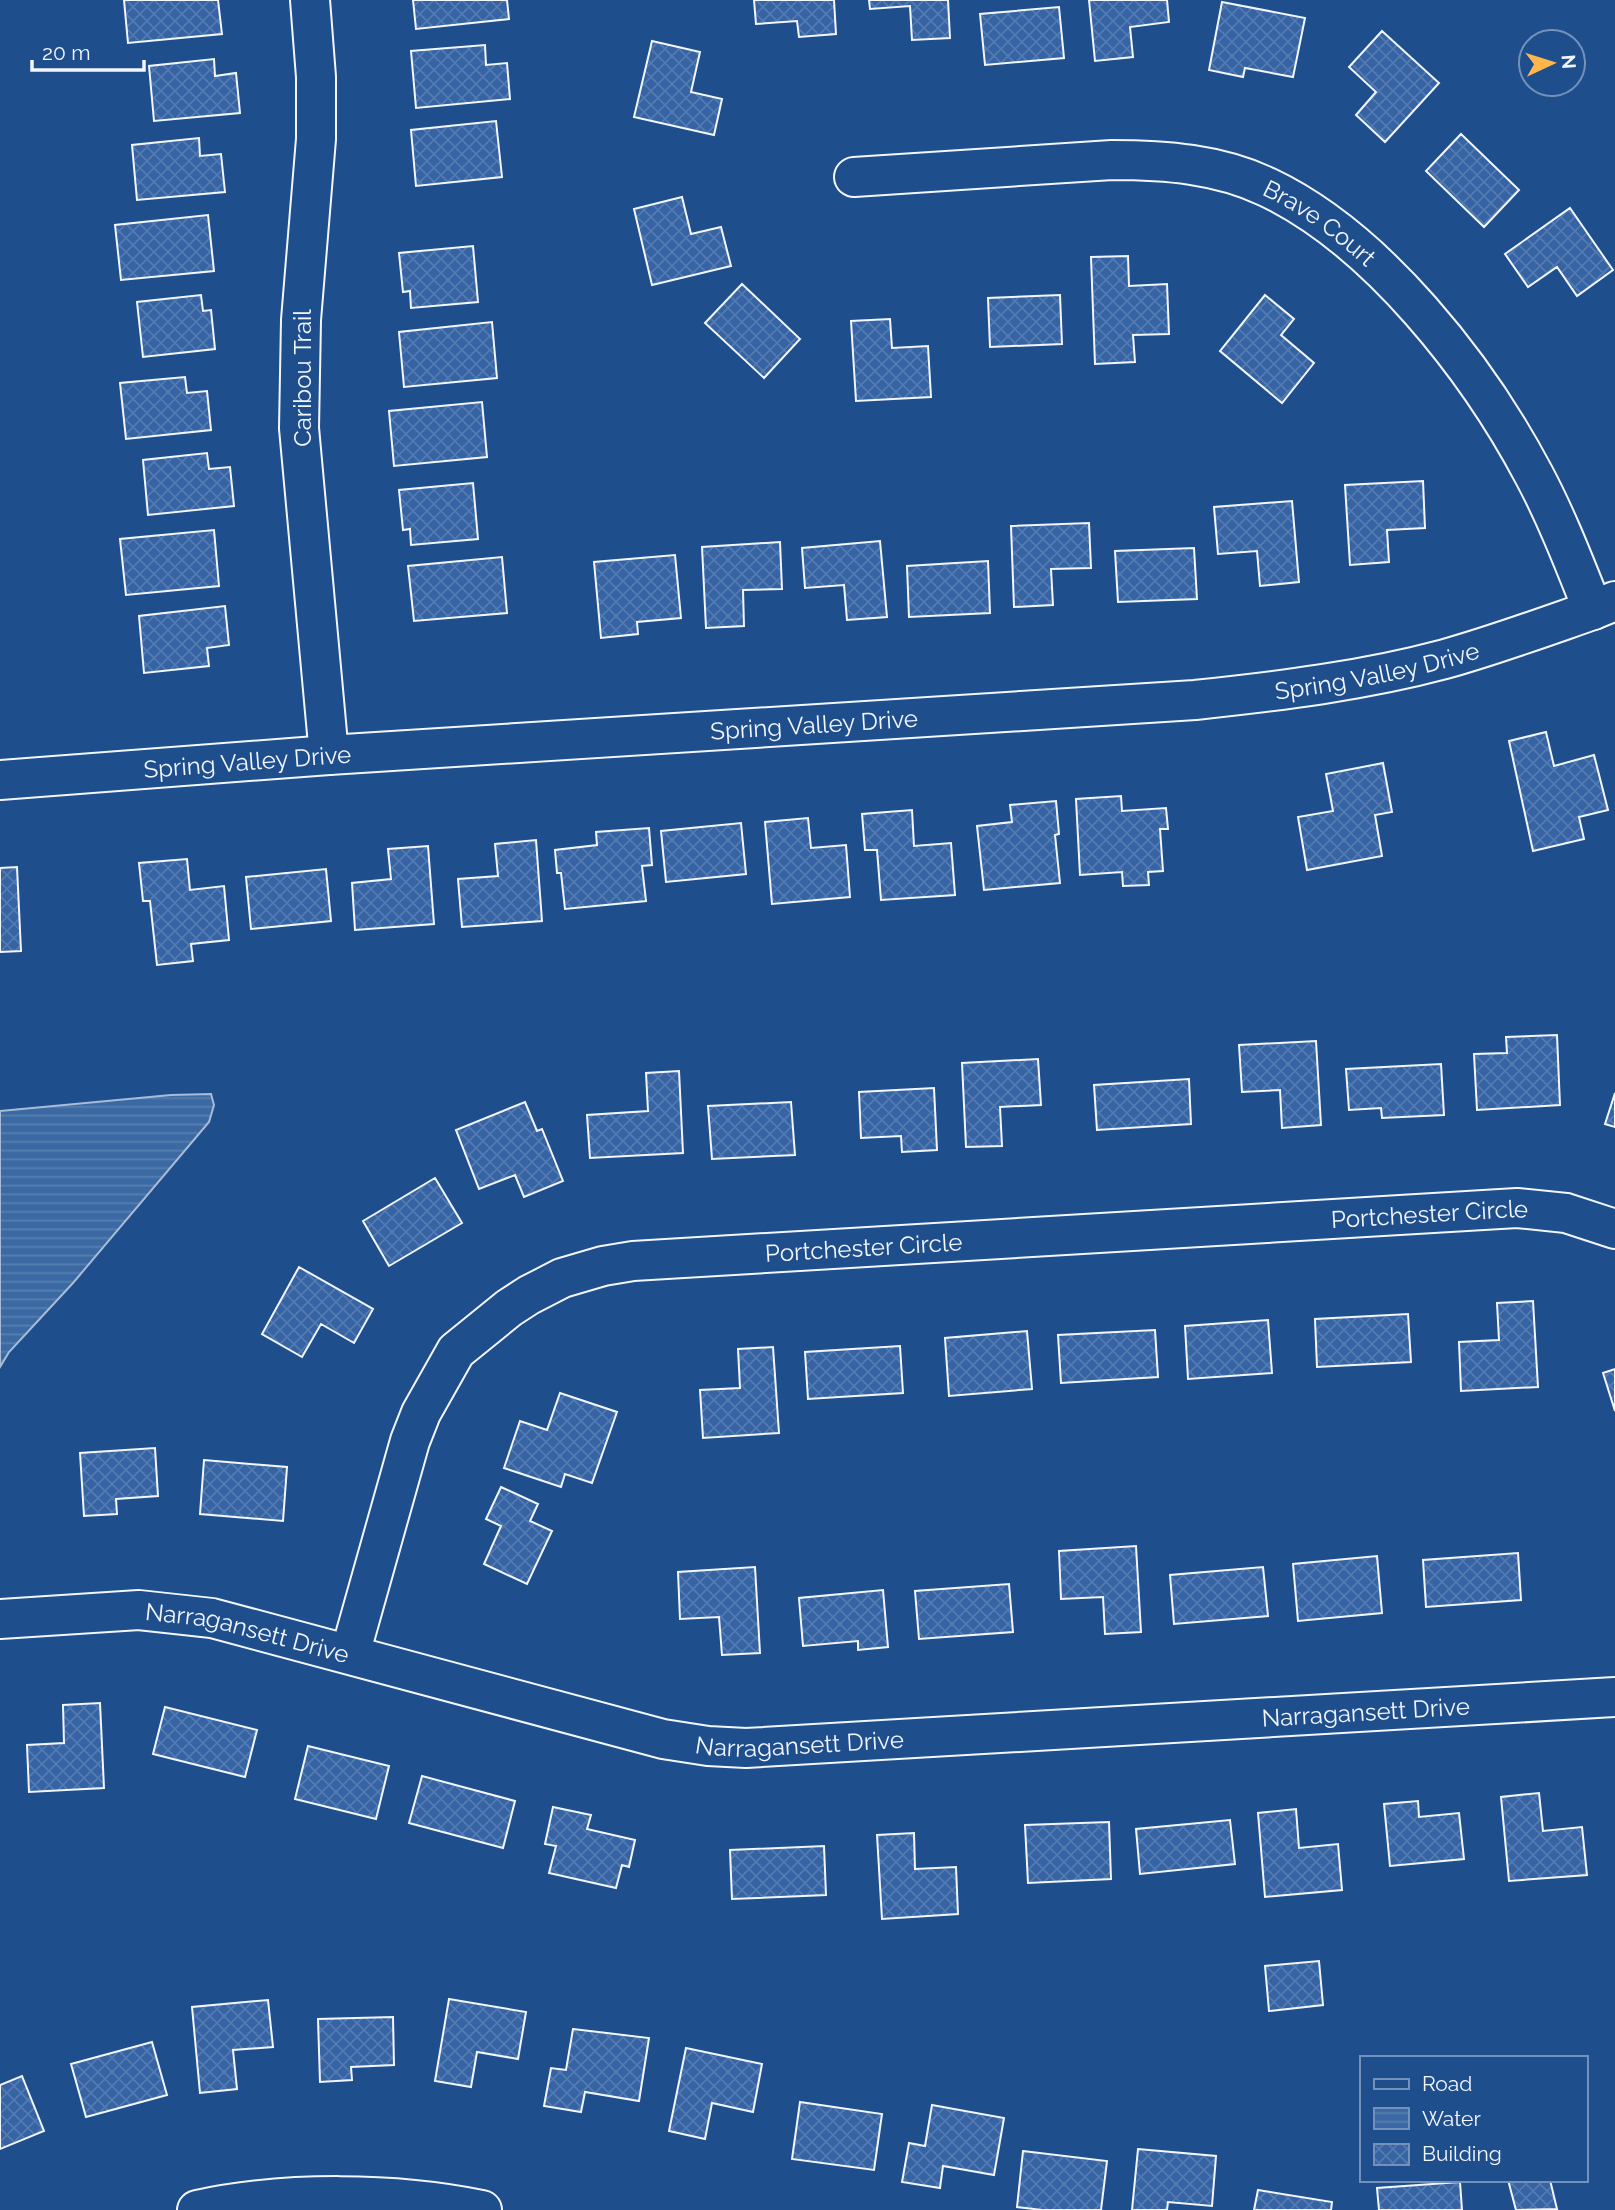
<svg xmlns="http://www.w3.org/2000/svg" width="1615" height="2210" viewBox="0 0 1615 2210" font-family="Raleway,sans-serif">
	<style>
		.water { fill: url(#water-rules); stroke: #a8bbd7; stroke-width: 2 }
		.building { fill: url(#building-cross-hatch); stroke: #f2f6ff; stroke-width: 2 }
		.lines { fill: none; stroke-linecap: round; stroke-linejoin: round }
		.minor-casing { stroke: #f2f6ff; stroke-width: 42 }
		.minor { stroke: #1f4e8c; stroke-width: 38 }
		.labels { text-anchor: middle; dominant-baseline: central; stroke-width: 5; stroke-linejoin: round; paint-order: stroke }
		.street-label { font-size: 24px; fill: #f2f6ff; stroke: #1f4e8c }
	</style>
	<defs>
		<pattern id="water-rules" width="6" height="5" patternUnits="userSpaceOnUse" patternTransform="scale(1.75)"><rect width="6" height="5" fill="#3b69a3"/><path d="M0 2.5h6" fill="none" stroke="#587fb1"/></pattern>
		<pattern id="building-cross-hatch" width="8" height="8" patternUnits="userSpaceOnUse" patternTransform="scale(1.75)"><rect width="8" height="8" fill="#3563a3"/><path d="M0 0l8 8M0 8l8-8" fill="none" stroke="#537ab1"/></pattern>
	</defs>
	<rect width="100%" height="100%" fill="#1f4e8c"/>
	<path class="water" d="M211,1094L214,1105L209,1122L73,1283L9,1352L0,1367V1111L171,1095Z"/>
	<path class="building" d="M124,0H218L222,34L128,43Z
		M413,0H507L509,19L416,29Z
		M754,0H834L836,34L799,37L797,21L756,24Z
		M869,0H948L950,38L912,40L910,6L870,9Z
		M1089,0H1167L1169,22L1130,27L1133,57L1095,61Z
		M1222,2L1305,18L1293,77L1245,68L1243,77L1209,70Z
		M1059,7L1064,58L985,65L980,14Z
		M1382,31L1439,83L1385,142L1356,115L1376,92L1349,67Z
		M652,41L700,52L691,92L722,99L714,135L634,117Z
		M485,45L486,65L507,63L510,99L416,108L411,51Z
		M214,59L215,76L236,73L240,113L154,121L149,66Z
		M496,121L502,177L416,186L411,130Z
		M1461,134L1519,190L1484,227L1426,171Z
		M199,138L200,156L221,154L225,192L137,200L132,145Z
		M682,197L691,234L721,227L731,266L652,285L634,209Z
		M1570,208L1613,270L1577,296L1557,267L1528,287L1505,254Z
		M208,215L214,271L121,280L115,225Z
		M473,246L478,302L411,308L410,291L403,292L399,253Z
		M1128,256L1129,286L1167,284L1169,334L1133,335L1135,362L1095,364L1091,257Z
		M742,284L800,339L764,378L705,323Z
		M201,295L203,311L211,310L215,349L143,357L137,302Z
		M1060,295L1062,344L990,347L988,298Z
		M1265,295L1294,319L1281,335L1314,363L1282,403L1220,351Z
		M890,319L892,348L928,346L931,397L856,401L851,321Z
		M492,322L497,378L404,387L399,332Z
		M185,377L187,393L207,391L211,430L126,439L120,383Z
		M482,402L487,457L394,466L389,411Z
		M207,453L209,469L230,467L234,506L148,515L143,460Z
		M1423,481L1425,528L1387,530L1389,562L1350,565L1345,485Z
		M473,483L478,539L411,545L410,529L403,530L399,490Z
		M1292,501L1299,582L1260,586L1257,551L1218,554L1214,507Z
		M1089,523L1091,568L1051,569L1053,605L1014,607L1011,526Z
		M214,530L219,586L126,595L120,539Z
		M880,541L887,617L847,620L844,585L805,588L802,548Z
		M780,542L782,589L743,590L744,626L706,628L702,547Z
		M1194,548L1197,599L1118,602L1115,551Z
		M675,555L681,618L637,622L638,634L601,638L594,562Z
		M502,557L507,613L414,621L408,566Z
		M988,561L990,613L909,617L907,566Z
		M225,606L229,645L207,648L209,666L144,673L139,616Z
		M1546,732L1554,766L1594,755L1608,810L1579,817L1584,839L1533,851L1509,741Z
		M1383,763L1392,812L1375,815L1382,856L1307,870L1298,817L1333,811L1326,774Z
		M1121,796L1122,811L1166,808L1168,829H1160L1163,871L1148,872L1149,885L1123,886L1122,872L1080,875L1076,799Z
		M1056,801L1059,834L1055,835L1060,883L984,890L977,826L1012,822L1010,805Z
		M912,810L914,846L951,843L955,895L881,900L877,850H865L862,814Z
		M808,818L811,848L846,845L850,897L772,904L765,822Z
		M741,823L746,874L666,882L661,831Z
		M649,828L652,865L642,866L646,901L565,909L561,873H557L555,850L597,845L596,832Z
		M536,840L542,921L462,927L458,879L498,876L495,844Z
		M428,846L434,924L355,930L352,883L391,879L388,849Z
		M187,859L190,890L224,886L229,940L191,944L193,961L157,965L150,901H143L139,863Z
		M17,867L21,951L0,952V868Z
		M326,869L331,921L251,929L246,877Z
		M1557,1035L1560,1105L1477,1110L1474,1054L1507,1053L1506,1037Z
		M1316,1041L1321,1125L1282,1128L1280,1090L1242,1092L1239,1045Z
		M1038,1059L1041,1105L1000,1107L1002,1146L966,1147L962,1063Z
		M1441,1064L1444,1115L1382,1118L1381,1108L1349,1110L1346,1069Z
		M679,1071L683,1153L590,1158L587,1115L648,1111L646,1073Z
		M1189,1079L1191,1124L1097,1130L1094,1085Z
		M934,1088L937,1150L902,1152L901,1136L861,1138L859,1092Z
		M1615,1093V1127L1605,1124Z
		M525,1102L537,1131L542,1129L563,1181L524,1197L515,1175L479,1189L456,1130Z
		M791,1102L795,1155L712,1159L708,1106Z
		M435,1178L462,1223L389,1266L363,1221Z
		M299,1267L373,1309L354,1343L321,1324L302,1357L262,1334Z
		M1533,1301L1538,1387L1461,1391L1459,1342L1499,1340L1497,1303Z
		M1408,1314L1411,1362L1317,1367L1315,1319Z
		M1268,1320L1272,1373L1188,1379L1185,1326Z
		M1155,1330L1158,1377L1061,1383L1058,1335Z
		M1027,1331L1032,1389L949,1396L945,1338Z
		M900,1346L903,1393L808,1399L805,1352Z
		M773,1347L779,1433L703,1438L700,1390L740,1388L738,1349Z
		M1615,1369V1411L1603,1373Z
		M560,1393L617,1412L592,1483L565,1474L561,1487L504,1468L520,1421L547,1430Z
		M155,1448L158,1496L116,1499L117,1514L84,1516L80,1453Z
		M204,1460L287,1467L283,1521L200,1514Z
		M501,1487L538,1504L530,1521L552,1531L527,1584L484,1564L501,1526L486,1519Z
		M1136,1546L1141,1632L1105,1634L1103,1597L1061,1599L1059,1551Z
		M1518,1553L1521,1600L1426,1607L1423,1560Z
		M1377,1556L1382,1613L1298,1621L1293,1564Z
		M755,1567L760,1653L722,1655L719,1617L680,1619L678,1572Z
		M1263,1567L1268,1616L1174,1624L1170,1575Z
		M1009,1584L1013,1632L919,1639L915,1591Z
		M883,1590L888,1647L858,1650V1641L803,1646L799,1598Z
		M100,1703L104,1788L29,1792L27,1745L64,1743L63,1705Z
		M165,1707L257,1730L245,1777L153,1754Z
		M308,1746L389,1766L376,1819L295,1799Z
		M422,1776L515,1801L503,1848L409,1823Z
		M1539,1793L1543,1831L1582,1827L1587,1875L1509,1881L1501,1797Z
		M1418,1801L1419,1817L1459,1813L1464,1859L1390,1866L1384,1804Z
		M553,1807L591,1815L587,1829L635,1840L629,1867L622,1865L616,1888L549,1873L556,1846L545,1844Z
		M1296,1809L1299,1848L1338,1844L1342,1890L1265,1897L1258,1813Z
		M1230,1820L1235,1864L1140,1874L1136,1829Z
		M1109,1822L1111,1879L1028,1883L1025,1825Z
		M914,1833L915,1869L956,1867L958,1914L882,1919L877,1835Z
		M824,1846L826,1895L732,1899L730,1850Z
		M1319,1961L1323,2005L1269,2011L1265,1966Z
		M449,1999L526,2012L518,2059L477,2052L471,2087L435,2081Z
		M268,2000L273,2047L233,2050L237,2089L200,2093L192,2007Z
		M393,2017L394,2065L351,2067L352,2080L320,2082L318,2019Z
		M573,2029L649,2038L639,2101L585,2092L581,2112L544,2106L551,2068L566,2070Z
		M152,2042L167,2095L86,2117L71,2064Z
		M686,2048L762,2064L753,2112L712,2103L705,2139L669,2131Z
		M22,2076L44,2131L0,2149V2085Z
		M800,2102L882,2114L874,2170L792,2159Z
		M932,2105L1004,2118L994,2175L943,2166L940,2188L902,2182L909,2143L925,2146Z
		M1138,2149L1216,2156L1212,2206L1168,2202L1167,2210H1132Z
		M1023,2151L1107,2161L1101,2210H1042L1017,2207Z
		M1508,2180H1550L1557,2209L1516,2210Z
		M1460,2182L1462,2210H1379L1377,2188Z
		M1258,2190L1332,2202L1331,2210H1254Z"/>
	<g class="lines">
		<defs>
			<g id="minor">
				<path d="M310,0L316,77V139L301,320L299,428L329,755"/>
				<path id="s1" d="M854,177L1112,160C1165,160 1219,164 1267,187C1377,239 1478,369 1534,475C1557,518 1575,565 1593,610"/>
				<path id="s2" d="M0,780L329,755L1195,700C1279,691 1363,681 1445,659C1495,645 1544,627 1593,610L1615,601"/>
				<path id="s3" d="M0,1619L139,1610L212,1618L663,1739L708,1746L746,1748L1615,1697"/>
				<path id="s4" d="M350,1654L410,1441L421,1413L456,1351L509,1308L529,1295L562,1278L603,1266L633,1261L1517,1208L1566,1213L1615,1229"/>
				<path d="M197,2210C284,2191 396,2192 482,2210"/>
			</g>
		</defs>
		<use href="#minor" class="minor-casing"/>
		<use href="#minor" class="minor"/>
	</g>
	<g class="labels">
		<g class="street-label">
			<text stroke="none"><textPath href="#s1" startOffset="481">Brave Court</textPath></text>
			<text transform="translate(302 378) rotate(-90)">Caribou Trail</text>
			<text stroke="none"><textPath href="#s2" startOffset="1382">Spring Valley Drive</textPath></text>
			<text stroke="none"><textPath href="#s2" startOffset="816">Spring Valley Drive</textPath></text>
			<text stroke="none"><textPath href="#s2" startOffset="248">Spring Valley Drive</textPath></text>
			<text stroke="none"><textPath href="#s4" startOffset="1323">Portchester Circle</textPath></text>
			<text stroke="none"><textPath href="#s4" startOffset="756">Portchester Circle</textPath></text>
			<text stroke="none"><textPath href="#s3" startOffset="250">Narragansett Drive</textPath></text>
			<text stroke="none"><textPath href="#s3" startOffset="1384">Narragansett Drive</textPath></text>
			<text stroke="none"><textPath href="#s3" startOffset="817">Narragansett Drive</textPath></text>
		</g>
	</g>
	<rect x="1360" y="2056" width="228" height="126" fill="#1f4e8c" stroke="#7391ba" stroke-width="2"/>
	<rect x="1374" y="2079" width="35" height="10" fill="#1f4e8c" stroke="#7391ba" stroke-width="2"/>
	<text x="1422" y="2091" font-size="21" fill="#f2f6ff">Road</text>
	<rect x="1374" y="2108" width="35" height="21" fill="url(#water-rules)" stroke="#7391ba" stroke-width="2"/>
	<text x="1422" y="2126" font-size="21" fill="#f2f6ff">Water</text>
	<rect x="1374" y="2144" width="35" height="21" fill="url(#building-cross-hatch)" stroke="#7391ba" stroke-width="2"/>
	<text x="1422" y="2161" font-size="21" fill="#f2f6ff">Building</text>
	<g transform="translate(1552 63) rotate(86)"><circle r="33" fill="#1f4e8c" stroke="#7391ba" stroke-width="2"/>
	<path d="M0-5L12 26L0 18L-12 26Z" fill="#ffb74d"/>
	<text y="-10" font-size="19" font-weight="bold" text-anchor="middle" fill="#f2f6ff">N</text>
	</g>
	<path d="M32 60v10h112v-10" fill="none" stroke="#f2f6ff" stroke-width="3.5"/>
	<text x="42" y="60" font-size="21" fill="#f2f6ff" stroke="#1f4e8c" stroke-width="5" paint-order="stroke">20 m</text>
</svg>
